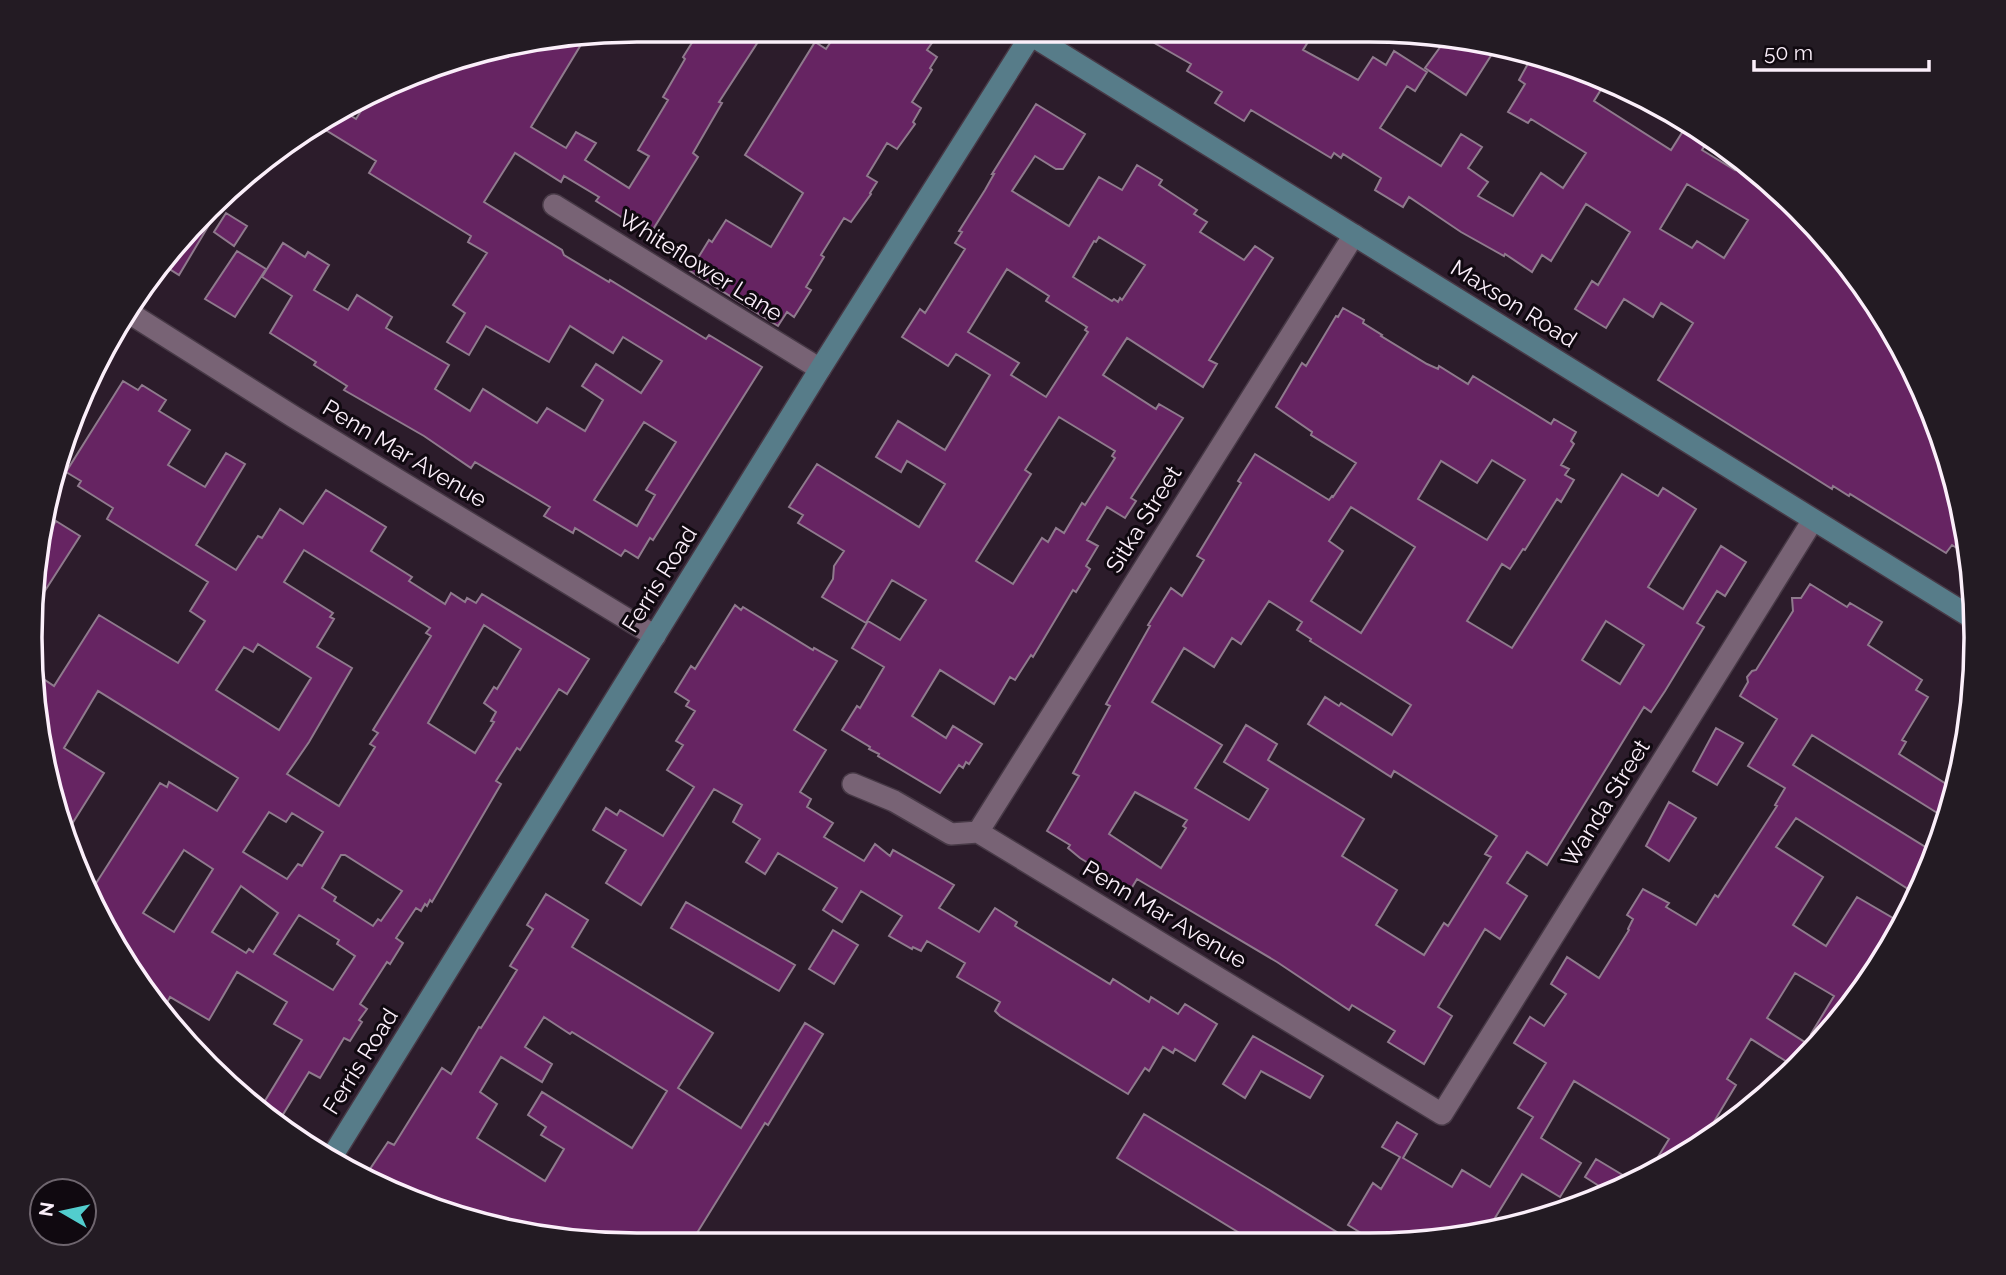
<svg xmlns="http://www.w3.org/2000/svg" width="2006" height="1275" viewBox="0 0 2006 1275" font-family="Raleway,sans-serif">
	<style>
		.building { fill: #662462; stroke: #8f7a8d; stroke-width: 2; fill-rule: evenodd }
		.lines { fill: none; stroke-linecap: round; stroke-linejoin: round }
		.street-casing { stroke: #473946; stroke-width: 24 }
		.secondary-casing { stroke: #473946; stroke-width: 24 }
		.street { stroke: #786375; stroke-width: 21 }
		.secondary { stroke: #577c89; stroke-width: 21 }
		.labels { text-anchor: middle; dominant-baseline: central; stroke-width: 6; stroke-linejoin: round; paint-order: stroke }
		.street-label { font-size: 23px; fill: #fbeffa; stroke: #100910 }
		.rim { fill: none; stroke: #fbeffa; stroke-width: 3.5 }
	</style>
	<rect width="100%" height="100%" fill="#2c1c2b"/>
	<path class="building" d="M700,30L765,31L719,102L722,103L693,153L698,157L652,231L637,221L634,225L596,201L599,197L564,176L561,182L515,153L484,202L562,250L564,255L609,282L610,280L706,339L709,335L762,367L653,540L650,538L638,558L625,550L621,556L575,528L573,533L544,516L550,507L475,462L471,468L424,436L344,390L347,386L314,365L316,362L270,333L292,296L262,277L283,243L305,257L308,252L329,265L314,290L348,310L357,295L392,317L386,328L449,365L435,389L470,411L483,389L537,423L547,408L585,431L603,400L582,386L596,364L641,393L662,361L623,337L613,353L570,326L549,362L486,326L469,355L447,342L465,313L453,305L487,253L468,242L471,236L369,173L376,161L316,124L343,111L356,119L369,98L443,62L585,38L531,127L566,148L576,132L596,143L585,160L629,188L649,156L638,150L668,100L663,97L685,59L683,57ZM644,422L676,442L646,490L655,495L637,526L594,500Z
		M838,31L922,32L934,40L927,50L937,57L930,68L932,70L912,102L921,108L913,122L915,124L897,149L887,143L867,176L877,182L870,193L871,194L851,222L844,218L821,255L824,257L806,287L811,290L794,317L787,312L778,326L690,271L709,240L712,242L726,220L771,247L803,193L745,155L815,42L826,49Z
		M1137,33L1313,34L1303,50L1358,80L1373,57L1386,65L1394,51L1427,72L1415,91L1407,86L1380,128L1441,166L1461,134L1482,147L1468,168L1488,182L1478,196L1513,216L1541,173L1563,188L1586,153L1531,119L1528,123L1508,112L1525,84L1519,80L1530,60L1605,83L1594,101L1671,150L1685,128L1707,142L1702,150L1735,170L1740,161L1769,180L1850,267L1913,368L1955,480L1968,555L1952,545L1946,553L1850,494L1849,496L1833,486L1832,489L1658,380L1693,323L1661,303L1653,317L1624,299L1606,328L1575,309L1592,281L1598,285L1630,232L1586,204L1551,261L1542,255L1532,272L1505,254L1504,256L1461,232L1409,197L1403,207L1375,190L1381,178L1343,154L1341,158L1334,153L1331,158L1251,110L1244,121L1215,103L1222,92L1187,71L1191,64ZM1687,184L1748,220L1724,258L1697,241L1692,248L1660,229Z
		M1449,35L1474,43L1492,54L1466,95L1425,68Z
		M1036,104L1085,134L1063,169H1056L1035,156L1012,191L1069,226L1099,177L1122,190L1137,165L1162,180L1159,185L1197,210L1194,214L1207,222L1200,232L1244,260L1255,246L1273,258L1209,360L1217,364L1203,387L1127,338L1103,375L1156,409L1159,404L1183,418L1131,498L1136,501L1125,518L1107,507L1087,540L1098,546L1086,566L1090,569L1076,592L1073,590L1033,657L1031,655L1015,680L1010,677L994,704L940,670L912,716L946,738L953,726L982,744L969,764L966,762L963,768L959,765L940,793L878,756L879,754L869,749L870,747L842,730L857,706L860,708L884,667L852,648L868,621L900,640L926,600L892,580L866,623L822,597L833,579L834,566L844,551L798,523L803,515L789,507L817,464L919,527L945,484L907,461L901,472L876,457L898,421L945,450L990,375L956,354L948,366L902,337L920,309L925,313L965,249L955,243L962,232L959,231L985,190L994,174H992ZM1099,237L1145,265L1122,300L1120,298L1118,302L1114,299L1112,301L1073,277L1094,241L1096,242ZM1007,269L1049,296L1046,301L1087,327L1085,330L1088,332L1046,397L1011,375L1019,363L968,332ZM1059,417L1115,451L1112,456L1115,458L1085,505L1082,503L1064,533L1056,528L1048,542L1042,538L1013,584L976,561L1031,474L1025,470Z
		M226,213L247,226L234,246L214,232Z
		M205,221L209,225L179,275L160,263Z
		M237,251L266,269L235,317L205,299Z
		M1343,308L1364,320L1363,323L1382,335L1381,336L1427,364L1438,369L1439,366L1468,384L1473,376L1551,424L1554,419L1576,432L1571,441L1574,444L1561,465L1569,469L1565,475L1574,480L1561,502L1557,499L1525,550L1523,549L1510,569L1502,564L1467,621L1512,648L1622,474L1658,496L1663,488L1696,509L1648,587L1683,609L1721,546L1746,562L1725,596L1717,591L1697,623L1704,627L1665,691L1651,712L1644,707L1547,865L1527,852L1507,883L1527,896L1500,939L1485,929L1438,1007L1452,1016L1424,1064L1388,1042L1395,1031L1352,1005L1349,1010L1277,962L1137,879L1131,889L1080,858L1068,848L1070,845L1047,831L1079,776L1073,773L1110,706L1106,704L1150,626L1148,625L1171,588L1182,596L1204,560L1197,556L1241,483L1238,481L1255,454L1329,500L1332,496L1333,497L1356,463L1311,435L1312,432L1276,407L1302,363L1306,366L1336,316L1338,317ZM1492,460L1525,480L1487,540L1418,499L1441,461L1477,483ZM1351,507L1415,547L1361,633L1311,601L1343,551L1329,541ZM1269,601L1302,622L1297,630L1311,639L1310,641L1411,705L1392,735L1341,703L1339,706L1325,697L1308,724L1391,777L1394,771L1497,836L1485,854L1491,857L1448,926L1444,923L1424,955L1376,925L1397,890L1342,856L1364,819L1268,760L1277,744L1246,725L1224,762L1268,789L1249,820L1195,788L1222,745L1152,702L1184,648L1214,667L1232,638L1241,644ZM1606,621L1644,645L1620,684L1582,660ZM1135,792L1187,820L1183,826L1186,828L1161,868L1109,834Z
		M123,381L138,390L142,385L166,400L159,411L190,430L168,465L205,487L226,453L245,464L196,545L236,570L258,536L262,538L280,509L303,524L326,490L386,527L371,551L412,577L409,581L445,604L451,593L465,602L467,598L476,603L482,594L589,659L567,694L559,689L520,750L517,748L496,781L501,784L432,902L430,900L427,906L425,904L421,911L416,908L396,938L403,943L390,964L387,962L360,1004L367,1009L359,1020L362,1022L350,1041L344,1038L320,1078L309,1072L279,1121L260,1109L302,1040L274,1024L287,1002L237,972L209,1020L170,997L163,1010L132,975L93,888L160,783L167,787L169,782L217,811L238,778L98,691L64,748L104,773L67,832L50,794L39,676L54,686L99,615L178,663L205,621L190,611L208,582L107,519L113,508L78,486L81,481L66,472ZM304,550L430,628L426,633L431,636L373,730L378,733L370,744L375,747L339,806L287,774L309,742L352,668L317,647L334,619L330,617L333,613L284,582ZM484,625L521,649L497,689L494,687L484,703L496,712L491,721L494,722L475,753L428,723ZM258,644L311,678L279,730L216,690L244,647L253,652ZM269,812L286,822L292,813L323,832L302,866L298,864L287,879L243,852ZM184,850L213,869L174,932L143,913ZM341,855H345L402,891L381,921L378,919L373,926L334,901L336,897L322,888ZM241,886L278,913L253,952L249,949L246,953L212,932ZM299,915L339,940L337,944L355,956L333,990L274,954Z
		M56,521L80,536L32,611L31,598L46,522L53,526Z
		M1810,584L1847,607L1850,603L1882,622L1868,645L1922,680L1916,690L1928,697L1902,740L1906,742L1899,754L1954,789L1947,819L1812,735L1793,765L1935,853L1916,894L1796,818L1776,847L1823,877L1793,925L1826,946L1857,897L1903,924L1895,941L1885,954L1882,952L1852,1001L1826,1038L1822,1041L1811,1034L1834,996L1795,973L1767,1018L1814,1048L1795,1067L1751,1039L1727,1079L1736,1085L1712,1125L1714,1126L1706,1140L1645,1178L1669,1139L1574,1081L1541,1138L1581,1163L1560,1197L1522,1174L1495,1218L1510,1227L1408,1244H1379L1348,1225L1373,1183L1381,1189L1400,1157L1382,1147L1397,1122L1417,1134L1403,1158L1452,1187L1462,1170L1490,1187L1533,1117L1518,1108L1546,1063L1514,1043L1530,1017L1544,1026L1566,994L1551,984L1567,957L1599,978L1629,930L1628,929L1633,919L1627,915L1643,889L1669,903L1666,907L1696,925L1715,895L1718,897L1777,806L1775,805L1785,788L1748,766L1777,719L1740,696L1748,682L1747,677L1752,671L1756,670L1793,611L1792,598H1801Z
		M735,605L741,610L743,607L813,650L814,648L837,661L794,730L826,750L800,792L811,799L807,807L833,823L824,837L864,861L875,844L890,856L893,850L954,885L939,908L979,932L995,908L1017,922L1015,926L1110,984L1113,979L1149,1002L1151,997L1178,1014L1185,1004L1217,1024L1195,1061L1175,1049L1173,1053L1163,1047L1149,1071L1145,1068L1128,1094L1000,1016L995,1011L1000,1002L957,977L965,963L927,941L921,951L913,947L912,949L889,936L902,916L861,891L842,922L823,910L837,888L778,853L765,874L746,862L760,839L733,822L742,805L714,789L641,905L606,883L626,850L593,830L606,808L617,815L620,810L663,836L694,787L667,770L683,745L676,741L695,711L686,706L689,701L675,692L691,666L695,669Z
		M1716,728L1743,743L1717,785L1693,771Z
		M1669,802L1696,818L1669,861L1646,846Z
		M546,894L588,920L572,947L713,1033L678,1088L741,1128L805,1023L823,1034L768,1125L765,1123L692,1241L559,1240L405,1199L366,1175L388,1142L394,1145L442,1068L451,1074L479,1027L481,1028L517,970L510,966L533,929L527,925ZM544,1017L570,1034L572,1032L667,1091L632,1148L542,1092L528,1115L546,1127L541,1135L564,1149L545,1181L477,1138L497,1104L480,1092L501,1057L542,1082L552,1064L525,1047Z
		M686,902L795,965L779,991L671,928Z
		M833,930L858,945L834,984L809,969Z
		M1253,1036L1323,1076L1310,1098L1261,1071L1245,1098L1223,1084Z
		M1144,1114L1266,1188L1356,1244L1256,1243L1161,1185L1117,1158Z
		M1596,1159L1636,1183L1610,1193L1585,1177Z"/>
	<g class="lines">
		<defs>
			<path id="street" d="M554,205L820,369
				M131,314L294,417L655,636
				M853,784L894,801L951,834L978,832L1442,1114L1813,520
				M978,832L1354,235"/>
			<path id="secondary" d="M1026,32L1974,619
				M333,1155L820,369L1033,32"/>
		</defs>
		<use href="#street" class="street-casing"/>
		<use href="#secondary" class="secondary-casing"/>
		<use href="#street" class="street"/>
		<use href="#secondary" class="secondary"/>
	</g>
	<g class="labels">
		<g class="street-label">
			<text transform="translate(701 265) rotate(32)">Whiteflower Lane</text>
			<text transform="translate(1514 303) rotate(32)">Maxson Road</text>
			<text transform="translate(405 453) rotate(31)">Penn Mar Avenue</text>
			<text transform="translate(1143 519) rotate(-58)">Sitka Street</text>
			<text transform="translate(659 579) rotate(-58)">Ferris Road</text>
			<text transform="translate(1605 803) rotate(-58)">Wanda Street</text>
			<text transform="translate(1165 914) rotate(31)">Penn Mar Avenue</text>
			<text transform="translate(360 1061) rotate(-58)">Ferris Road</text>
		</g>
	</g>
	<path d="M0 0H2006V1275H0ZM637 42H1369A595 595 0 0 1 1964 637V638A595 595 0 0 1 1369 1233H637A595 595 0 0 1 42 638V637A595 595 0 0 1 637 42Z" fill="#231b23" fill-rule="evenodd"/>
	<path class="rim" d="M637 42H1369A595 595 0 0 1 1964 637V638A595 595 0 0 1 1369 1233H637A595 595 0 0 1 42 638V637A595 595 0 0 1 637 42Z"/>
	<g transform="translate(63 1212) rotate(279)"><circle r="33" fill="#100910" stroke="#6e656e" stroke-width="2"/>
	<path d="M0-5L12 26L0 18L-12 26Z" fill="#52cdce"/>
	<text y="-10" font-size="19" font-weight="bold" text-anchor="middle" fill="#fbeffa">N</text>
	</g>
	<path d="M1754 60v10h175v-10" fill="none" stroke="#fbeffa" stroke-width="3.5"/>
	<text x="1764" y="60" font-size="21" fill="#fbeffa" stroke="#100910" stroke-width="5" paint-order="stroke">50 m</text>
</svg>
